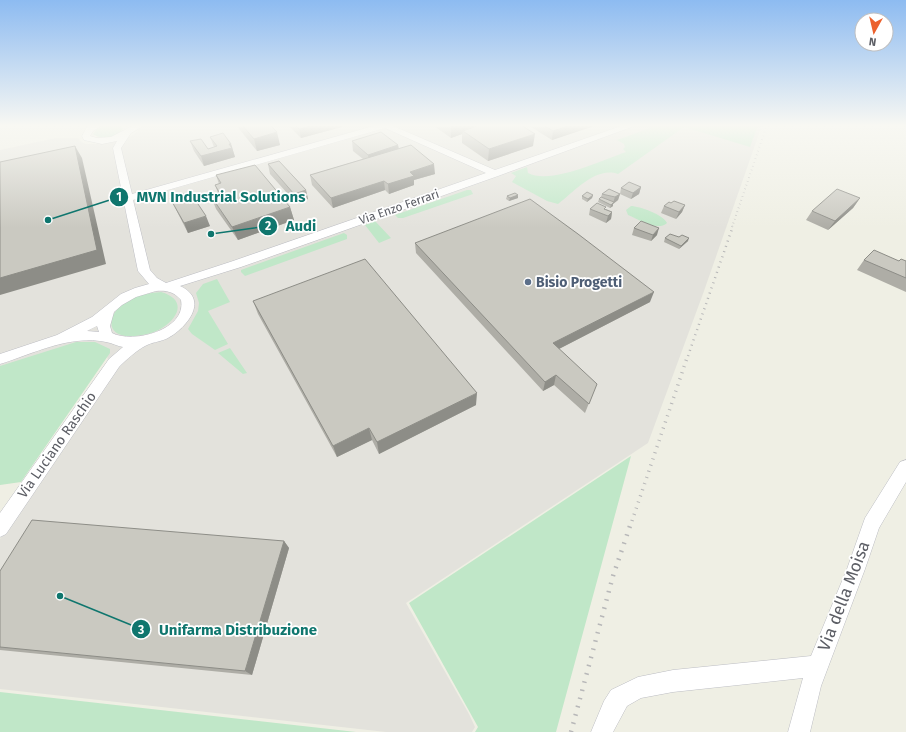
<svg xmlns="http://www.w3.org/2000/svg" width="906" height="732" viewBox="0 0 906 732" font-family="'Fira Sans',sans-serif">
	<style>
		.industrial { fill: #e3e2dc }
		.green { fill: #c0e7c8 }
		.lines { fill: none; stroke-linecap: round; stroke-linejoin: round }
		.minor-casing { stroke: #bcbdc3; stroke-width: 1 }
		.minor { fill: #fff; fill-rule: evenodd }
		.rail-far3 { stroke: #b7b7b8; stroke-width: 2; stroke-dasharray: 0.5 3.5; stroke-linecap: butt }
		.rail-far2 { stroke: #b7b7b8; stroke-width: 2.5; stroke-dasharray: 1 4.5; stroke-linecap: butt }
		.rail-far1 { stroke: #b7b7b8; stroke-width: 3.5; stroke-dasharray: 1 5.5; stroke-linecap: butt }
		.rail { stroke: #b7b7b8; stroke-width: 4.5; stroke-dasharray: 1.5 7; stroke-linecap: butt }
		.wall { fill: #aeada6 }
		.shaded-wall { fill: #8d8d87 }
		.building { fill: #cac9c1; stroke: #8d8d87 }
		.service-dot { fill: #5c6f8a; stroke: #fff; stroke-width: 1.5 }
		.labels { text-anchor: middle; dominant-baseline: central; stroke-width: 3.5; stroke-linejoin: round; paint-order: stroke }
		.far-street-label { font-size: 12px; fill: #5c5e65; stroke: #fff }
		.service-label { font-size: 14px; font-weight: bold; fill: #4e5e75; stroke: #fff; text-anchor: start }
		.street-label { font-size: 14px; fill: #5c5e65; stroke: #fff }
		.near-street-label { font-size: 17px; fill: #5c5e65; stroke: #fff }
		.leader { fill: none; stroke: #0f766e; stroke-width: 1.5 }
		.callout-dot { fill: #0f766e; stroke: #fff; stroke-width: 1.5 }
		.mark-label { font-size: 12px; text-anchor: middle; font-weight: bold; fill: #fff }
		.callout-label { font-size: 15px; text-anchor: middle; font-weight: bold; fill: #0f766e; stroke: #fff; stroke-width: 3.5; stroke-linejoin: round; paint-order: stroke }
	</style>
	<rect width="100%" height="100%" fill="#efefe4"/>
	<path class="industrial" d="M139,125H762L704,291L648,443L406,603L469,714L475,727L472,732H386L0,689V539L111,374L107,356L0,370V150L56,138H78L81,142L86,144H104L123,140L131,136L137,132Z"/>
	<path class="green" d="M111,125L121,126L123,129C116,137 102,141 93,134L97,129Z
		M658,125H758L750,147L684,127L618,174C596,166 575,191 558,204L547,201L512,182L516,176L511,173L527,167L528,173C551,185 602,160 626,152L623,149L625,147L624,144L617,140Z
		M467,190H471L473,194L403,218H398L395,215Z
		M631,206C639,206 664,215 667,223C657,232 638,219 628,215L626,210Z
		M375,221L391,238L379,243L365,225Z
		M344,233L347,235V239L245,276L241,272V270L249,267Z
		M217,279L230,302L208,311L228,344L215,350L192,334L188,329L198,311L199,303L196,293L203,284Z
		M161,292C186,299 180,317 162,328C154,333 145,335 135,336C104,339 105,313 129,300C139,294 150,293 161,292Z
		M76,342H95L110,349V353L21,482L0,485V366Z
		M230,348L247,373L243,374L218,353Z
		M631,456L556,732H475L478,727L409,603Z
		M0,692L356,732H0Z"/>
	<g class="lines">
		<defs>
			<path id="minor" d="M92,125H103L93,131L90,136L97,138L111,137L134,125H145L131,133L121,148L132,194L377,125H391L495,170L624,125H637L498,176L241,267L180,286C211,300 185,330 166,339C159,342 152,342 145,346C136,351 127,359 119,367L6,534L0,537V513L109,359L123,347C117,346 112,343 106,342C71,334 32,354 0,364V354L57,335L92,317L121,294L135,288L149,284L138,271L113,148L117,141L102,144L84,140L82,136L87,127ZM385,128L486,173L233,261L166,283L157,278L150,270L133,200ZM156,291C167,290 174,292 181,300C187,330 133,344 112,333L110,326L114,312L122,305L136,297ZM97,326L99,332L87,331Z
				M906,460V482L879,528L865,569L821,686L810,732H788L803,678L673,692L641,698L627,706L613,732H591L604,701L611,690L638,677L673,670L811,656L847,569L865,518L900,462Z"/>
		</defs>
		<use href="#minor" class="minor-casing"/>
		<use href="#minor" class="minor"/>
		<path class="rail-far3" d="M732,227L767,125"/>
		<path class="rail-far2" d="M688,356L733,226"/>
		<path class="rail-far1" d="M632,521L688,355"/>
		<path class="rail" d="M571,732L613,576L632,520"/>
	</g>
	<path class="wall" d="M236,125H270L280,145L257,151Z
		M288,125H349L301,138Z
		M433,125H521L533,146L488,161L462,143V134L451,138Z
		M528,125H597L552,140Z
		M210,137L231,144L235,157L204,166L194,151L190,141L208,149L214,147Z
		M352,141L398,145L399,148L435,174L414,180V185L389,194L385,190L333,208L312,185L310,175L363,159L353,151Z
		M268,164L306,190L308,199L296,203L270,174Z
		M216,175L290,207L294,220L238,240L216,209L211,196L218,193L215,185L219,184Z
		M641,187L639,194L631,199L620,194L621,188Z
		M602,194H620L618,200L613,204V206L610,208L598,202L599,199L601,197Z
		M518,195V198L509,201L506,199L507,196Z
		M593,195L592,198L587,202L582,199V196Z
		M170,198L210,226L188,233Z
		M860,198L853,208L828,230L806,220L812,211Z
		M671,203L685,205L682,212L676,219L661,213L664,206Z
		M590,209H606L612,212L611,219L606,223L589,215Z
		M634,228L657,235L651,241L632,235Z
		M665,238L688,241L679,249L664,242Z
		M415,243L650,302L559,349L593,393L585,413L554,385L543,391L416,253Z
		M864,260L899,261H906V292L857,270Z
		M253,301L476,405L379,454L372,440L337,457L258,314Z
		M284,541L289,548L252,675L0,650V571Z"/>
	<path class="shaded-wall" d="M314,125H349L301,138L299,129Z
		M454,125H492L463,131L462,134L451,138V126Z
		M571,125H597L552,140L553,131Z
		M277,132L280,145L257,151L254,139Z
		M535,134L533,146L488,161L489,149Z
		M229,144H231L235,157L204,166L201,156Z
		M398,145L399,155L369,165L368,155Z
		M75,146L82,158L106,264L0,295V278Z
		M434,164L435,174L414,180V185L389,194L388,184L410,172Z
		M384,181L385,190L333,208L331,198Z
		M641,187L639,194L631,199L633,193Z
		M306,190L308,199L296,203L294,194Z
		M620,194L618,200L613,204V206L610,208L611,205L613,203L615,197Z
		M518,195V198L509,201L510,198Z
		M593,195L592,198L587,202L588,199Z
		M860,198L853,208L828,230L835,221Z
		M685,205L682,212L676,219L679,212Z
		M290,207L294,220L238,240L232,227Z
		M612,212L611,219L606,223L608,216Z
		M206,216L210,226L188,233L184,223Z
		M659,228L657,235L651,241L653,235Z
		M689,238L688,241L679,249L681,246Z
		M654,292L650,302L551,353L553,343Z
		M556,375L554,385L543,391L545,382Z
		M477,393L476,405L379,454L377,442Z
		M369,428L372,440L337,457L333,446Z
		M284,541L289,548L252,675L245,671Z"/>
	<path class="building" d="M242,125H270L277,132L254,139Z
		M295,125H314L299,129Z
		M480,125H521L535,134L489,149L463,131Z
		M544,125H571L553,131Z
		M381,132L398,145L368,155L352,141Z
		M223,133L231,144H229L232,148L201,156L190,141L201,139L208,149L217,146L210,137Z
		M411,145L434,164L410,172L414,176L388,184L384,181L331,198L310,175Z
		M75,146L97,250L0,278V162Z
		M279,161L306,190L294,194L268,164Z
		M255,165L290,207L232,227L211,196L219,192L215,185L221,183L216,175Z
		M629,182L641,187L633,193L621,188Z
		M609,189L620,194L615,197L602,194Z
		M837,189L860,198L835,221L812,211Z
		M190,192L206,216L184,223L170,198Z
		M587,192L593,195L588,199L582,196Z
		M515,193L518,195L510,198L507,196Z
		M601,197L614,202L611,205L599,199Z
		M530,199L578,234L654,292L553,343L597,384L589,404L556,375L545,382L415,243Z
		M674,201L685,205L679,212L664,206L669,202L671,203Z
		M597,203L606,207L604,209L612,212L608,216L590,209Z
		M641,221L659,228L653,235L634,228Z
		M670,234L679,237L682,235L689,238L681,246L665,238Z
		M874,250L899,261L901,259L906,261V278L864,260Z
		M365,259L477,393L377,442L369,428L333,446L253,301Z
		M32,520L284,541L245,671L0,647V571Z"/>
	<linearGradient id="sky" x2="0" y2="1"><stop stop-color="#8dbbf1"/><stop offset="0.55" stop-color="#f8f8f3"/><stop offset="1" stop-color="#f8f8f3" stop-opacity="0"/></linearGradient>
	<rect width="906" height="228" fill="url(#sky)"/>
	<circle class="service-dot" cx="528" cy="282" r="4"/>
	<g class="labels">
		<g class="far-street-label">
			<text transform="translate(399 207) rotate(-19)">Via Enzo Ferrari</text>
		</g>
		<g class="service-label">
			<text x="536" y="282">Bisio Progetti</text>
		</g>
		<g class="street-label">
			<text transform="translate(57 445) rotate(-55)">Via Luciano Raschio</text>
		</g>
		<g class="near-street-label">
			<text transform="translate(844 596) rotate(-69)">Via della Moisa</text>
		</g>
	</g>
	<path class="leader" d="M48 220L119 197M211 234L268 226M60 596L141 629"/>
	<g class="callout-dot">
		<circle cx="48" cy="220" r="4"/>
		<circle cx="211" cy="234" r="4"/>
		<circle cx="60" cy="596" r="4"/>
		<circle cx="119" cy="197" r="10"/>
		<circle cx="268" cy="226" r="10"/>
		<circle cx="141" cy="629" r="10"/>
	</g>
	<g class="mark-label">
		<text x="119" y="201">1</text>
		<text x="268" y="230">2</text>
		<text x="141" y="634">3</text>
	</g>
	<g class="callout-label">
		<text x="221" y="202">MVN Industrial Solutions</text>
		<text x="301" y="231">Audi</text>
		<text x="238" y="635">Unifarma Distribuzione</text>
	</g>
	<g transform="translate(874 32) rotate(188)"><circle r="19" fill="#ffffff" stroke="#bebfc1"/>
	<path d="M0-3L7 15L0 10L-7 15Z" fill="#ec612d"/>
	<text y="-6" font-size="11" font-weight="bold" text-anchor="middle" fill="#5c5e65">N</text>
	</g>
</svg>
